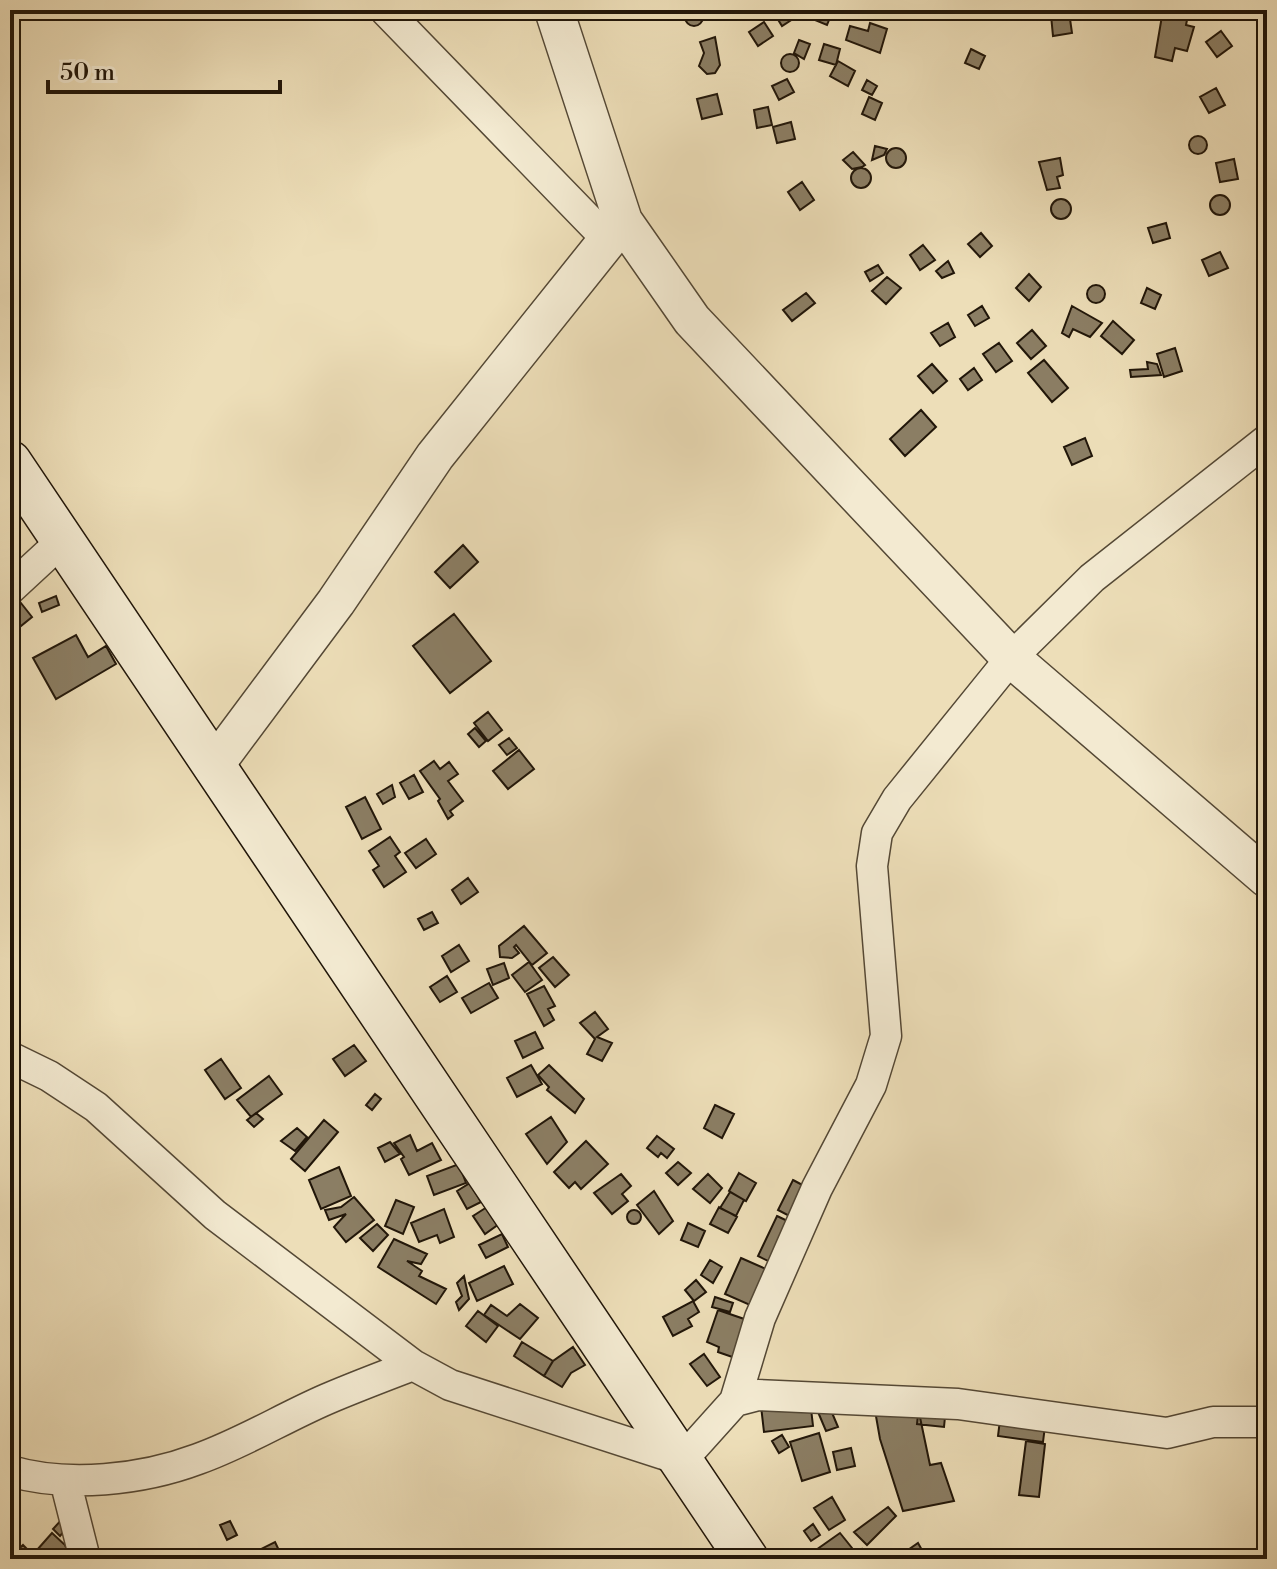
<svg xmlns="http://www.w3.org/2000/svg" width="1277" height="1569" viewBox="0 0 1277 1569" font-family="'Libre Bodoni',serif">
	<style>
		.building { fill: #8b7e64; stroke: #211609; stroke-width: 2 }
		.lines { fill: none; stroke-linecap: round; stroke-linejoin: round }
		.minor-casing { stroke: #544835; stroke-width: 33 }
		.tertiary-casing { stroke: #544835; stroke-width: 41 }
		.secondary-casing { stroke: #211609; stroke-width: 45 }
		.minor { stroke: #f3ead1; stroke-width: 30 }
		.tertiary { stroke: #f3ead1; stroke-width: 38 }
		.secondary { stroke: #f3ead1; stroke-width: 42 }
	</style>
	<rect width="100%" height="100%" fill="#eddeb8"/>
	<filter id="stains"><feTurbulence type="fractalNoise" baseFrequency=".0025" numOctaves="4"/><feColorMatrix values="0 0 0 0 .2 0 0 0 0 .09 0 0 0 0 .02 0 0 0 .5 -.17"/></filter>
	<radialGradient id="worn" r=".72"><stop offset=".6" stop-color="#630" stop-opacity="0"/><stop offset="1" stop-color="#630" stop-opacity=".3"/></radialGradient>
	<path class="building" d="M685 17a9 9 0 1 1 18 0a9 9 0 1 1-18 0Z
		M712,10H728L717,19Z
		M779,10H792L796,17L782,26L774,13Z
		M813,10H833L827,25L810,18Z
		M893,10H910V13L894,15Z
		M1163,10L1180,11L1179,18L1187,20L1186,25L1194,27L1187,51L1175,48L1172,61L1155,57Z
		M1069,12L1072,33L1053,36L1051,15Z
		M764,22L773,36L758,46L749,32Z
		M870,23L887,29L880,53L846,40L850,26L868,31Z
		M1221,31L1232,46L1217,57L1206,42Z
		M715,37L720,65L715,73L707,74L699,66L704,53L700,42Z
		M799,40L810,44L804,59L794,53Z
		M824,44L840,49L836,65L819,60Z
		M971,49L985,56L979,69L965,63Z
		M781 63a9 9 0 1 1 18 0a9 9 0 1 1-18 0Z
		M838,61L855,71L848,86L830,76Z
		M787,79L794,92L779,100L772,86Z
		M867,80L877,86L872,95L862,90Z
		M1216,88L1225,105L1209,113L1200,97Z
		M717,94L722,114L702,119L697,99Z
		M869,97L882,103L875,120L862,114Z
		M768,107L772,125L757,128L754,110Z
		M791,122L795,139L777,143L773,127Z
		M1189 145a9 9 0 1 1 18 0a9 9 0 1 1-18 0Z
		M875,146L887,149L884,155L872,160Z
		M886 158a10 10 0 1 1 20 0a10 10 0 1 1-20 0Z
		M853,152L865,165L862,167L852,169L843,160Z
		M1060,158L1063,175L1057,177L1060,188L1047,190L1039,162Z
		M1234,159L1238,179L1220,182L1216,163Z
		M851 178a10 10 0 1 1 20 0a10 10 0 1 1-20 0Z
		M802,182L814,200L800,210L788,192Z
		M1210 205a10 10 0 1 1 20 0a10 10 0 1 1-20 0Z
		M1051 209a10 10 0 1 1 20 0a10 10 0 1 1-20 0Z
		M1166,223L1170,238L1153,243L1148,228Z
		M981,233L992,246L980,257L968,244Z
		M923,245L935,260L920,270L910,255Z
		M1220,252L1228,268L1209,276L1202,260Z
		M948,261L954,273L942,278L936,271Z
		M878,265L883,273L870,281L865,272Z
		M1029,274L1041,287L1029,301L1016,288Z
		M887,277L901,288L886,304L872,291Z
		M1087 294a9 9 0 1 1 18 0a9 9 0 1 1-18 0Z
		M1147,288L1161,295L1155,309L1141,303Z
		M806,293L815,303L792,321L783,310Z
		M982,306L989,318L975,326L968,315Z
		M1072,306L1102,323L1090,337L1073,329L1069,337L1062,333Z
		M1113,321L1134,340L1122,354L1101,336Z
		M948,323L955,337L940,346L931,333Z
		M1032,330L1046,346L1031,359L1017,343Z
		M999,343L1012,361L996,372L983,354Z
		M1175,348L1182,371L1164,377L1157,354Z
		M1044,360L1068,388L1052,402L1028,373Z
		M1147,362L1157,364L1161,375L1131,377L1130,370L1148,369Z
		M932,364L947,381L933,393L918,376Z
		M974,368L982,380L968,390L960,379Z
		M921,410L936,427L905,456L890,439Z
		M1085,438L1092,456L1072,465L1064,447Z
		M463,545L478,562L450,588L435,572Z
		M56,596L59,605L42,612L39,603Z
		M17,598L32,617L16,630L10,622V603Z
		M454,614L491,661L450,693L413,646Z
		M76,635L88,657L106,646L116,664L56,699L33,658Z
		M488,712L502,730L488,741L474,723Z
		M475,728L486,741L479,747L468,734Z
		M509,738L517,748L507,755L499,745Z
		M519,750L534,769L508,789L493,771Z
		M434,761L440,769L449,762L458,774L448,781L463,801L450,811L453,815L448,819L438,801L440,799L420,771Z
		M414,775L423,792L409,799L400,783Z
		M392,785L395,797L383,804L377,794Z
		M365,797L381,829L362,839L346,807Z
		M390,837L400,852L395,856L406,872L384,887L373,870L379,866L369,851Z
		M426,839L436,854L416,868L405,853Z
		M468,878L478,892L461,904L452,890Z
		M432,912L438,923L424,930L418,919Z
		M524,926L547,953L532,965L516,945L514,947L519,953L512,958L500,957L499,946Z
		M459,945L469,961L451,972L442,956Z
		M553,957L569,975L555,987L539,968Z
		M529,962L542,980L525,992L512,975Z
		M504,963L509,978L493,985L487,969Z
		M447,976L457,992L440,1002L430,987Z
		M489,983L498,998L471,1013L462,998Z
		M544,986L555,1006L548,1009L554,1020L544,1026L527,994Z
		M595,1012L608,1029L597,1037L612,1043L602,1061L587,1054L595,1039L580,1023Z
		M535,1032L543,1048L523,1058L515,1041Z
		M354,1045L366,1061L345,1076L333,1059Z
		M221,1059L241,1088L225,1099L205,1070Z
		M531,1065L542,1084L517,1097L507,1078Z
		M549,1065L584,1099L575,1113L547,1090L549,1087L538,1075Z
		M269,1076L282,1094L251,1117L237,1100Z
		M375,1094L381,1099L372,1110L366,1105Z
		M715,1105L734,1114L722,1138L704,1128Z
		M256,1113L263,1119L254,1127L247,1120Z
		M551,1117L567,1142L547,1164L526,1134Z
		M324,1120L338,1132L305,1171L291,1159Z
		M297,1128L307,1137L295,1151L281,1141Z
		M410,1135L417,1151L432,1143L441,1160L409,1175L401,1159L404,1157L394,1143Z
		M657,1136L674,1149L667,1158L661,1153L658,1157L647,1148Z
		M586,1141L608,1164L581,1189L575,1182L569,1188L554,1172Z
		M390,1142L400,1154L385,1162L378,1148Z
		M678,1162L691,1173L678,1185L666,1173Z
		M459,1164L466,1183L434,1195L427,1176Z
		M339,1167L351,1196L321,1209L309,1180Z
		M739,1173L756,1183L746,1201L729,1191Z
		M621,1174L631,1186L622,1194L628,1201L612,1214L594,1193Z
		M708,1174L722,1188L710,1203L693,1189Z
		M793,1180L810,1189L795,1219L778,1210Z
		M470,1183L481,1202L467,1209L457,1191Z
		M654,1191L673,1221L659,1234L637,1205Z
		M730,1192L744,1200L736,1216L720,1208Z
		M354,1197L374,1220L346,1242L334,1227L346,1214L329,1220L325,1210L341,1207Z
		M396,1200L414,1207L403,1234L385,1226Z
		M487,1207L499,1224L485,1234L473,1216Z
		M719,1207L737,1217L728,1233L710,1224Z
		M444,1209L454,1237L440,1243L437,1235L419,1242L411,1223Z
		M627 1217a7 7 0 1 1 14 0a7 7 0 1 1-14 0Z
		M777,1216L794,1224L774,1264L758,1256Z
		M688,1223L705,1231L698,1247L681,1240Z
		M377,1224L388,1235L373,1251L360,1238Z
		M502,1234L508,1247L486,1258L479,1245Z
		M394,1239L427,1254L421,1264L407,1261L422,1271L419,1276L446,1289L436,1304L378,1267Z
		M741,1258L766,1269L750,1305L725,1294Z
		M710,1260L722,1267L713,1283L701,1275Z
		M504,1266L513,1284L477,1301L469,1283Z
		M464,1276L469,1299L459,1310L456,1302L462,1296L457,1283Z
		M696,1280L706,1292L694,1301L685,1290Z
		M715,1297L733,1303L730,1312L712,1307Z
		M693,1301L699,1312L688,1319L692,1326L673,1336L663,1317Z
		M520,1304L538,1318L520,1339L484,1315L491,1305L507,1316Z
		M718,1310L750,1321L738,1359L718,1352L719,1347L707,1342Z
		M478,1311L498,1326L486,1342L466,1326Z
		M522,1342L553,1361L544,1376L514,1356Z
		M573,1347L585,1365L571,1373L562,1387L544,1376L553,1361Z
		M704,1354L720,1377L707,1386L690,1364Z
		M810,1400L813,1426L764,1432L761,1406Z
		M917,1403L930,1465L941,1463L954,1501L903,1511L880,1439L874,1405Z
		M919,1405L946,1407L944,1427L917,1424Z
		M830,1408L838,1427L826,1431L818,1412Z
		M1001,1412L1046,1418L1043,1442L998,1436Z
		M819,1433L830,1472L802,1481L790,1442Z
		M782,1435L789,1447L779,1453L772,1441Z
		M1026,1441L1045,1444L1039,1497L1019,1495Z
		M851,1448L855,1466L837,1470L833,1452Z
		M832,1497L845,1520L829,1530L814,1508Z
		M888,1507L896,1516L867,1545L854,1532Z
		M65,1516L72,1522L60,1536L53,1529Z
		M230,1521L237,1535L227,1540L220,1525Z
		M813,1524L820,1535L811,1541L804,1531Z
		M52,1533L65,1545L71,1559H47L37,1550Z
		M840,1533L852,1548L843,1554L846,1558L823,1559L816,1550Z
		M275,1542L283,1559H241Z
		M918,1543L927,1559H895Z
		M23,1545L34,1556L13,1559L11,1556Z
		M862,1549L869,1559H848L853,1556Z"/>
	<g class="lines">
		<defs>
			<path id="minor" d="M385,10L608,240
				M10,589L63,540
				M10,1057L49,1076L96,1107L215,1215L413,1365L450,1385L682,1460L735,1401L760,1318L817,1188L871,1085L886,1036L872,866L877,833L897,799L1011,658L1092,578L1267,440
				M735,1401L758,1395L958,1404L1167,1433L1213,1422H1267
				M10,1471C68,1488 142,1480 198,1459C243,1443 283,1418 327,1399C355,1387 384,1376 413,1365
				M65,1480L85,1559"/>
			<path id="tertiary" d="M623,221L692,320L1011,658L1267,878
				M213,767L336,602L435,456L623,221L554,10"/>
			<path id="secondary" d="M10,462L747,1559"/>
		</defs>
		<use href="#minor" class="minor-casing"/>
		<use href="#tertiary" class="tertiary-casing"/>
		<use href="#secondary" class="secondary-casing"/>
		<use href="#minor" class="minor"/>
		<use href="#tertiary" class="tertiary"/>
		<use href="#secondary" class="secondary"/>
	</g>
	<rect width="1277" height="1569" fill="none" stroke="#eddeb8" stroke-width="40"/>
	<rect x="12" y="12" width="1253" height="1545" fill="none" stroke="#211609" stroke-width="4"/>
	<rect x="20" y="20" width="1237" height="1529" fill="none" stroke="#211609" stroke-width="2"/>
	<path d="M48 80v12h232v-12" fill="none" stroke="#211609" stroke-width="4"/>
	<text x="60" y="80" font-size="24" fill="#211609" stroke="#f3ead1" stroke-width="6" paint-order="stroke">50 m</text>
	<rect width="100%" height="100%" filter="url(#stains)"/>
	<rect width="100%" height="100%" fill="url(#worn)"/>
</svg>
